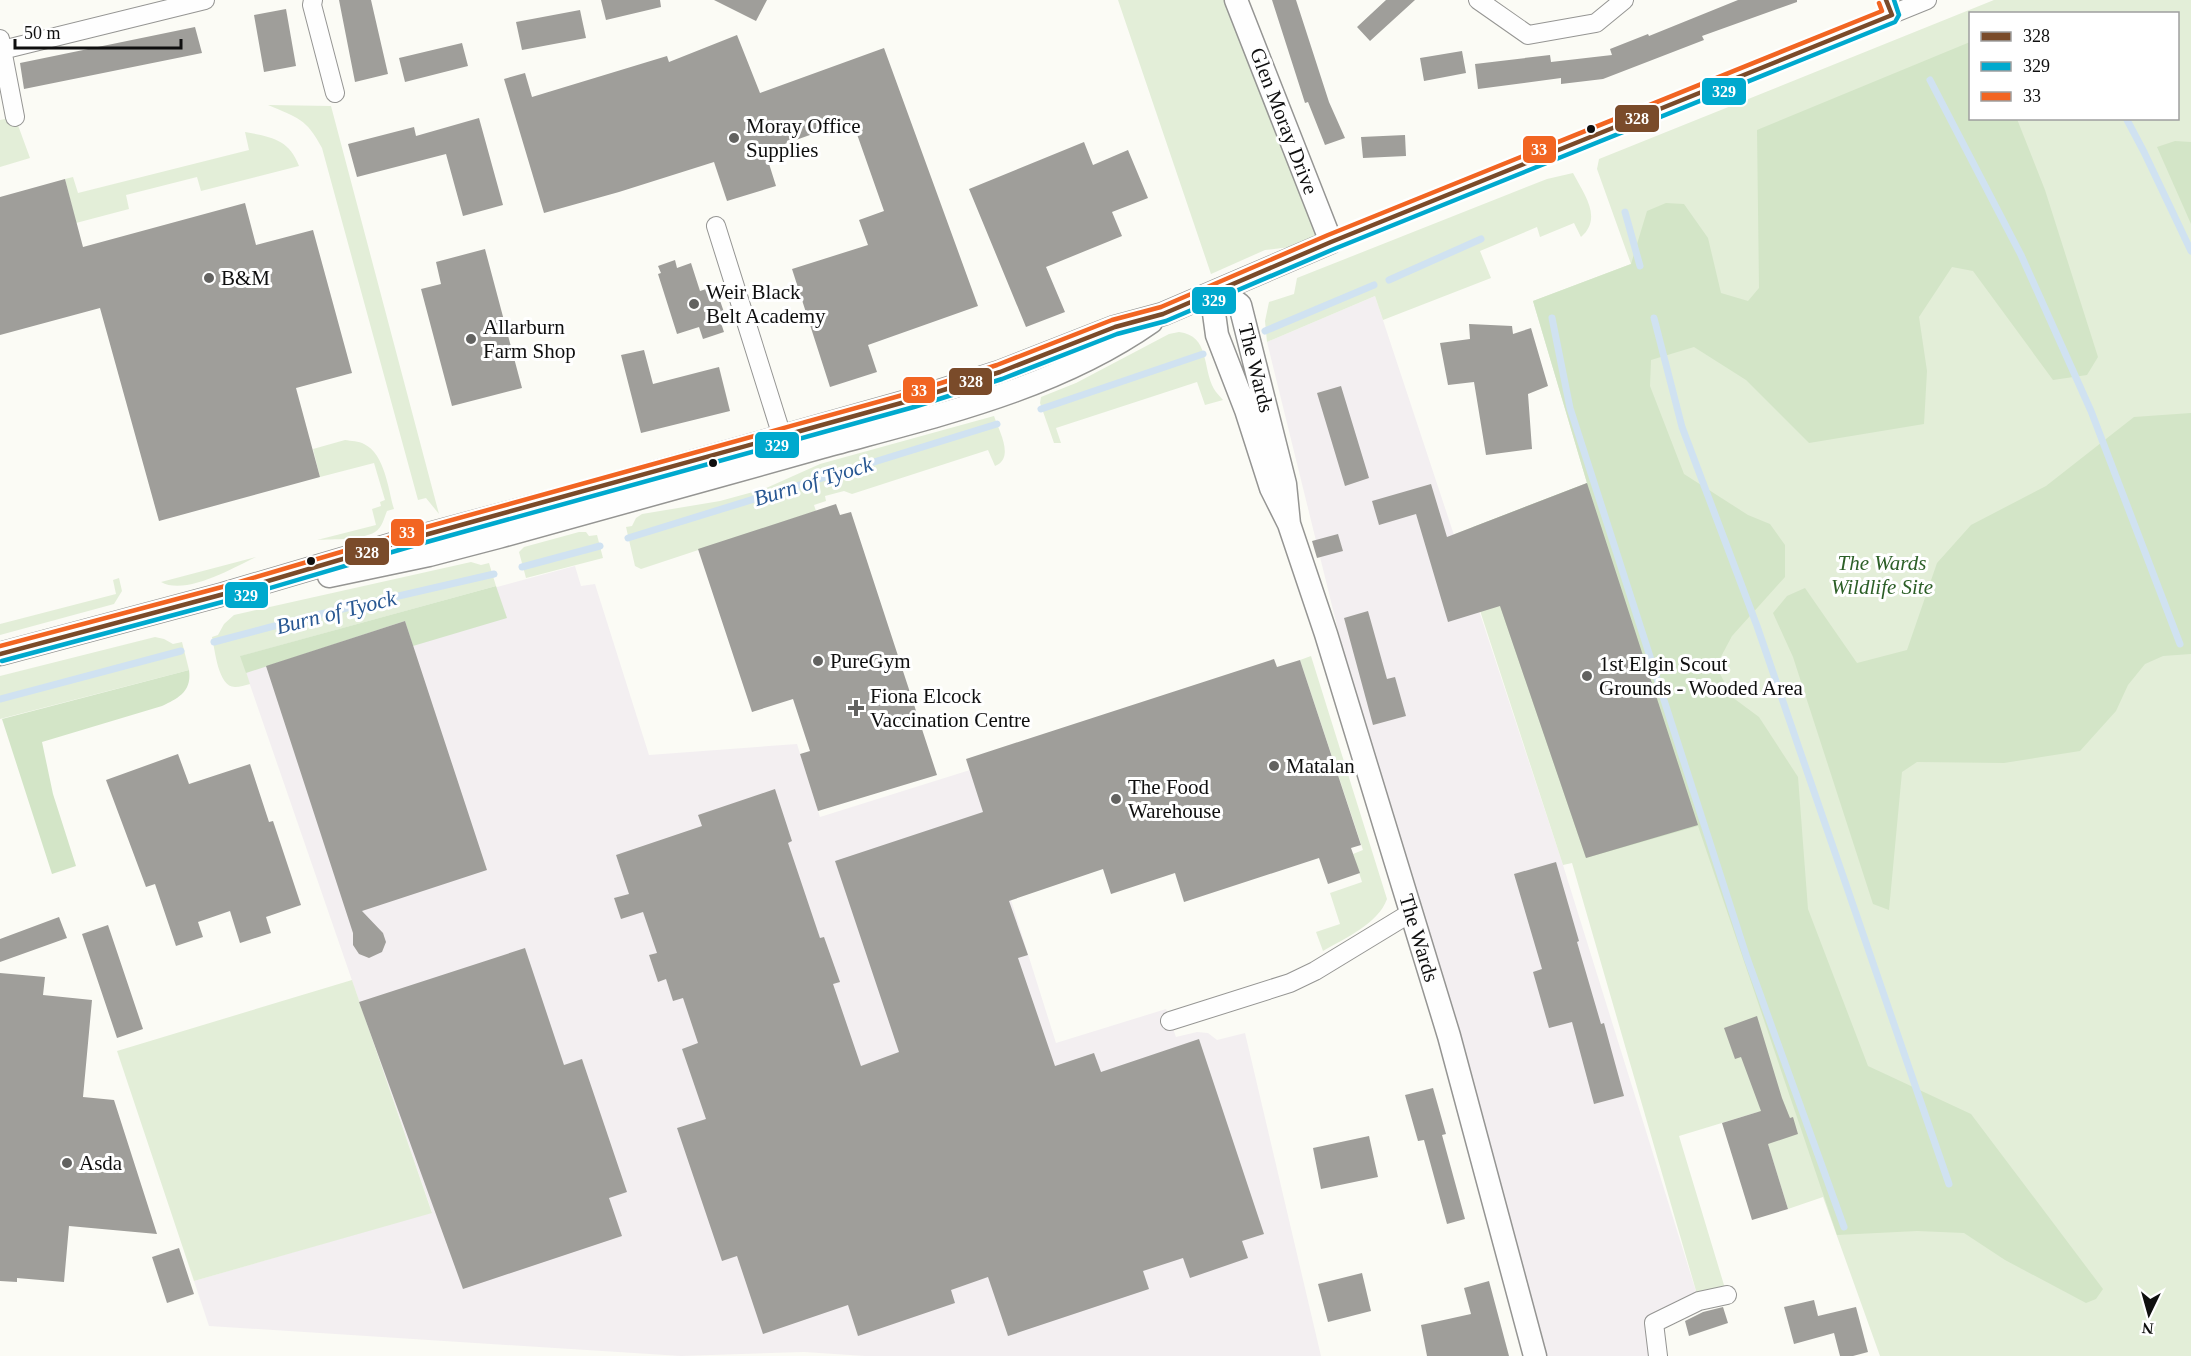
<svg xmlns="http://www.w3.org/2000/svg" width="2191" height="1356" viewBox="0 0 2191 1356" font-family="'Times New Roman',serif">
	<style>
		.industrial { fill: #f3eff1 }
		.green { fill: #e3eed8; fill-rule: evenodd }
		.forest { fill: #d3e5c7 }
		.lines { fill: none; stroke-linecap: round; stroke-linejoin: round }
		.stream { stroke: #d0e2f1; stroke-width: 7 }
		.building { fill: #9f9e9a }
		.minor-casing { stroke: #959593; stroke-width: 20 }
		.tertiary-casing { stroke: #959593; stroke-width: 25 }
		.minor { stroke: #fefefe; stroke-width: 18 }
		.tertiary { stroke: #fefefe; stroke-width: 22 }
		.bus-1-casing { stroke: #fff; stroke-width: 9 }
		.bus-2-casing { stroke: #fff; stroke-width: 9 }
		.bus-3-casing { stroke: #fff; stroke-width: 9 }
		.bus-1 { stroke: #7a4b2a; stroke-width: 4.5 }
		.bus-2 { stroke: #00a9ce; stroke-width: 4.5 }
		.bus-3 { stroke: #f26522; stroke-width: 4.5 }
		.bus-dot { fill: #0f0f0f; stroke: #fff; stroke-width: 2 }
		.poi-dot { fill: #626260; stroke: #fff; stroke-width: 2 }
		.labels { text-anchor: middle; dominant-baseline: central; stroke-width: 6; stroke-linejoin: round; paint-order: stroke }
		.street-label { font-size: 21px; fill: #0f0f0f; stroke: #fff }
		.poi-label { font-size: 21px; fill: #0f0f0f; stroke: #fff; text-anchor: start }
		.park-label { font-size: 21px; font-style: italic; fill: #2c5f27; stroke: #fff }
		.water-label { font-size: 22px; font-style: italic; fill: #285792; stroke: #fff }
		.line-badge { stroke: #fff; stroke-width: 2 }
		.badge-label { font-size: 16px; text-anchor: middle; font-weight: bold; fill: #fff }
	</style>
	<rect width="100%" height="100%" fill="#fbfbf5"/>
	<path class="industrial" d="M1375,296L1563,865L1699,1301L1654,1323L1658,1356H1535L1412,912L1338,630L1267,342Z
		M575,566L581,586L595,584L649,755L797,744L820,817L970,770L1056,1043L1166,1009L1176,1037L1197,1032L1208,1033L1217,1040L1245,1033L1321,1356H865L804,1352L681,1356L209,1326L194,1281L432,1212L240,656Z"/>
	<path class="green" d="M1118,0H1236L1331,242L1265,250L1211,274Z
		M1994,0H2191V1356H1880L1823,1197L1788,1209L1758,1112L1679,1136L1727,1295L1699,1301L1572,863L1563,865L1455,534L1587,483L1533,301L1631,264L1597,169L1599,159ZM1970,14H2178V118H1970Z
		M268,105L331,106L439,514L426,498L418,500L322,148C306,118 298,118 268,105Z
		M15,117L30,158L0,167V120Z
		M245,132C271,137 289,139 299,166L201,191L197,177L126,195L129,209L76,223L65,179L73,177L78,193L249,150Z
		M1573,173C1584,194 1603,218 1581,237L1574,223L1540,237L1537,227L1480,251L1491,278L1383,320L1375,296L1267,342L1265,321L1269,302L1294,294L1297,278L1547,179Z
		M1179,332C1210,336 1202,367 1214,389C1216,393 1220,396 1223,400L1205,405L1197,382L1056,428L1061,443H1054L1040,403L1041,397L1076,383L1169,334Z
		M994,416C999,431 1015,458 995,466L988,450L852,494L844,491L825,496L826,501L814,505L816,511L641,569L635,566L626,527L632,526L636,518L642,514L720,501L764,489L820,464Z
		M345,440C351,441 359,441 364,444C385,454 388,489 394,509L387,511C384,518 382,528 375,532C362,540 333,539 317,540L376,525L372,509L381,506L380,502L385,500L374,463L320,477L313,449Z
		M579,532H586L589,536L597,535L603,558L526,578L519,552L524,547Z
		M256,557C233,568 185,596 161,582Z
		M471,562L481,565L489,563L496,586L241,656L250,684C245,685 240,687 235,687C218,687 215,650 212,637L218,635L224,624L234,615Z
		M119,578L122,591L114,604L0,635V624L116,594L113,580Z
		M155,637L164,639L173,644L182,642L189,670L0,719V676Z
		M1311,656L1387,899C1378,924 1345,938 1323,951L1316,932L1340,924L1330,893L1362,882L1353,854L1363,850L1300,660Z
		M352,980L432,1213L194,1281L117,1051Z"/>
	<path class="forest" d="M1970,42V118L2017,119L2045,190L2098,357L2087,375L2053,380L1973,271L1952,267L1919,317L1927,371L1924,424L1809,443L1746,380L1694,347L1651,360L1650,386L1684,474L1748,515L1770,524L1785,545V577L1732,636L1716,666L1732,697L1759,717L1798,777L1808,909L1868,1066L1971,1114L2103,1289L2096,1299L2086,1303L2005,1260L1964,1233L1917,1231L1837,1235L1698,826L1586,858L1473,527L1587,483L1533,301L1631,264L1647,211L1666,203L1684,204L1708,238L1721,293L1748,301L1759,288L1757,130Z
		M2175,141L2191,142V224L2157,147Z
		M2191,413V654L2163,656L2145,664L2128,685L2116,711L2080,751L2004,763L1917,762L1902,772L1889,910L1873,904L1793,657L1773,613L1787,596L1805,588L1857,663L1907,650L1937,563L1971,525L2046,486L2134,417Z
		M496,586L507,618L413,646L405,621L246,673L240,656Z
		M189,670C192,691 179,698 162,706L42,742L53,794L76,866L52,874L2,719Z"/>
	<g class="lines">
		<path class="stream" d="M1930,80L2021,255L2091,411L2180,644
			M2126,118L2144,152L2191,251
			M1625,212L1640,266
			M1389,280L1481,239
			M1552,318L1570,408L1747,958L1844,1227
			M1654,318L1682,427L1757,626L1949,1184
			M1265,331L1374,285
			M1041,409L1203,354
			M628,538L997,424
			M522,567L600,546
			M214,642L312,616L494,574
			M0,699L181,651"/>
	</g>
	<path class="building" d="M339,0H371L388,74L355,82Z
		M601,0H660L661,7L606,20Z
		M714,0H767L756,21Z
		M1272,0H1296L1329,102L1345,138L1325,145L1308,102L1305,103Z
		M1386,0H1415L1370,41L1357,27Z
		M1738,0H1797V2L1702,36L1704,40L1603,79L1561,84V78L1478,89L1475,64L1550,55L1551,62L1612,55L1610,49L1648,34L1649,36Z
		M286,9L296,66L264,72L254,15Z
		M580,10L586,38L522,50L516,22Z
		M195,27L202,53L24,89L20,63Z
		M737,35L760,93L884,48L978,306L868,345L877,372L830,387L792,269L868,245L859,220L884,211L852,120L765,151L776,186L727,201L714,162L619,192L544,213L504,79L525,73L532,97L667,56L669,62Z
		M462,43L468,66L405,82L399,58Z
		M1462,51L1466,73L1424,81L1420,58Z
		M479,118L503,205L463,216L446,154L357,177L348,144L414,127L416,136Z
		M1405,135L1406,156L1363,158L1361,137Z
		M1084,142L1093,165L1128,150L1148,198L1112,212L1122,236L1046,267L1065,312L1026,327L969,189Z
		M65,179L83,247L245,203L256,245L313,230L352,373L296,388L320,477L159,521L100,308L0,335V197Z
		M485,249L522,388L452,406L421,289L441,284L436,262Z
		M675,260L677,268L691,263L700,291L715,286L726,318L720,320L724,332L703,339L699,327L677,334L658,274L661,273L658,266Z
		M1469,324L1512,326L1513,334L1531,328L1548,386L1528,394L1532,449L1486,455L1474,382L1448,385L1440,343L1470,339Z
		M644,350L653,384L719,367L730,411L641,433L621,355Z
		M1341,386L1369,478L1345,486L1317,393Z
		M1587,483L1698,825L1586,858L1500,606L1448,622L1416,514L1379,525L1372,501L1431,484L1447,537Z
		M836,504L840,515L851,512L937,775L818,811L800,754L810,751L793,699L752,712L698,549Z
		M1338,534L1343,551L1317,558L1312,541Z
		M1368,611L1387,679L1395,677L1406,716L1373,725L1344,618Z
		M405,621L487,870L362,911L383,933L386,942L382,952L369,958L359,954L353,945V933L266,666Z
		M1274,659L1277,667L1300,660L1361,845L1351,848L1360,873L1328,884L1319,858L1184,902L1175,873L1111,894L1103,869L1009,901L1028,955L1018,958L1055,1066L1094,1053L1101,1072L1199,1039L1264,1234L1242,1241L1248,1258L1190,1278L1183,1258L1143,1271L1149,1289L1008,1336L988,1277L951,1290L955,1303L858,1336L848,1305L763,1334L737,1256L722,1261L677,1128L706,1119L682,1049L698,1043L683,998L673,1001L666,979L658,982L649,955L657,953L643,912L621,919L614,898L629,894L616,855L702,826L698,815L775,789L792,841L788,843L820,938L824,937L840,982L833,984L861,1066L899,1052L835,861L983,812L966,759Z
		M178,754L189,784L250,764L269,822L273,821L301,905L266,917L271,933L240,943L230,911L198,922L203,937L176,946L155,884L146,887L106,780Z
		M1556,862L1579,941L1577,942L1601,1024L1604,1023L1624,1096L1594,1104L1572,1022L1549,1028L1533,972L1542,969L1514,874Z
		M59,917L67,938L0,962V939Z
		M108,925L143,1029L117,1038L82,934Z
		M525,948L564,1065L582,1059L627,1192L609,1198L622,1236L463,1289L359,1002Z
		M0,973L45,977L43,995L92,1000L83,1097L114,1100L157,1234L69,1226L64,1282L17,1278V1282L0,1281Z
		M1757,1016L1782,1098L1790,1118L1793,1117L1798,1134L1768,1144L1788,1209L1752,1220L1722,1123L1761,1111L1741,1057L1735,1059L1724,1028Z
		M1433,1088L1446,1134L1442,1135L1465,1219L1447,1224L1424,1140L1418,1141L1405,1095Z
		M1369,1136L1378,1177L1321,1189L1313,1148Z
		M179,1248L194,1294L167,1303L152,1257Z
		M1362,1273L1371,1311L1328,1322L1318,1284Z
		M1489,1281L1509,1356H1427L1421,1325L1471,1314L1464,1288Z
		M1814,1300L1818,1316L1856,1307L1868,1352L1853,1356H1840L1834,1333L1794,1344L1784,1307Z
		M1723,1307L1728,1323L1689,1336L1685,1321L1703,1312Z"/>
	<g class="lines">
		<defs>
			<path id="minor" d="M313,0L312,5L335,93
				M1478,0L1528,35L1596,23L1624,0
				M0,39L15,117
				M2,50L205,0
				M716,226L786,449
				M1331,242L1927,0
				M1170,1021L1290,983L1315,971L1412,912
				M1658,1356L1654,1323L1699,1301L1727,1295"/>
			<g id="tertiary">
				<path id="s1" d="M1289,524L1285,484L1240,305L1220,290L1213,306L1217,335L1246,410L1271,488L1289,524L1326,634L1449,1036L1535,1356"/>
				<path d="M329,576L429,555L498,537C606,508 714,477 822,447C934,416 1054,390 1151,322"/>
				<path d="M0,654L224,594L414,538L571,496L912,400L1000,372L1115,327L1163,314L1331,242L1236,0"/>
			</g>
		</defs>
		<use href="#minor" class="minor-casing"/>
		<use href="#tertiary" class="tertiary-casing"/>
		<use href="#minor" class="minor"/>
		<use href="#tertiary" class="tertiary"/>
		<defs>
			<path id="bus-1" d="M0,654L224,594L414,538L912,400L1000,372L1115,327L1163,314L1331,242L1892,15L1886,0"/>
			<path id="bus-2" d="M2,661L226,601L416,545L914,407L1002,379L1117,334L1166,321L1334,249L1895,22L1899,15L1894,0"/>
			<path id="bus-3" d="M0,646L222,587L412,531L910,393L997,365L1112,320L1161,307L1328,235L1882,11L1879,3"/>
		</defs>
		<use href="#bus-1" class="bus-1-casing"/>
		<use href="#bus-2" class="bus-2-casing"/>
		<use href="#bus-3" class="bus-3-casing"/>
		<use href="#bus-1" class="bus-1"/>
		<use href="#bus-2" class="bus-2"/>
		<use href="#bus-3" class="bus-3"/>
	</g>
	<g class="bus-dot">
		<circle cx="1591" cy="129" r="5"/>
		<circle cx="713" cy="463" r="5"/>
		<circle cx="311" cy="561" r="5"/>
	</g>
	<g class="poi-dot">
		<circle cx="734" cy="138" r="6"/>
		<circle cx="209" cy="278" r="6"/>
		<circle cx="694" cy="304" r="6"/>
		<circle cx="471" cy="339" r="6"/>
		<circle cx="818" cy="661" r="6"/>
		<circle cx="1587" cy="676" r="6"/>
		<path d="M853 699h6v6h6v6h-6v6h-6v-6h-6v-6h6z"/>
		<circle cx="1274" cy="766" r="6"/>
		<circle cx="1116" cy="799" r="6"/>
		<circle cx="67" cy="1163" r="6"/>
	</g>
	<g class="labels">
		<g class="street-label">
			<text transform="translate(1284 121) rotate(69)">Glen Moray Drive</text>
			<text transform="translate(1256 368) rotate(76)">The Wards</text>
			<text stroke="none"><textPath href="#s1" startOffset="933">The Wards</textPath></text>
		</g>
		<g class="poi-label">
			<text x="746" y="126">Moray Office<tspan x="746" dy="24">Supplies</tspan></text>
			<text x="221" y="278">B&amp;M</text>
			<text x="706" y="292">Weir Black<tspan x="706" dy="24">Belt Academy</tspan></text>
			<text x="483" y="327">Allarburn<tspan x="483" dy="24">Farm Shop</tspan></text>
			<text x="830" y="661">PureGym</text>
			<text x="1599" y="664">1st Elgin Scout<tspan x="1599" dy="24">Grounds - Wooded Area</tspan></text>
			<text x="870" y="696">Fiona Elcock<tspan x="870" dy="24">Vaccination Centre</tspan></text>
			<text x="1286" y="766">Matalan</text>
			<text x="1128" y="787">The Food<tspan x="1128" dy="24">Warehouse</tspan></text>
			<text x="79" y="1163">Asda</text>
		</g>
		<g class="park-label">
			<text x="1882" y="563">The Wards<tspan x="1882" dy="24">Wildlife Site</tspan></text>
		</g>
		<g class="water-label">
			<text transform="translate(813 481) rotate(-17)">Burn of Tyock</text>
			<text transform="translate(336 612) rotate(-14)">Burn of Tyock</text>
		</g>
	</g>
	<g class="line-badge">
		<rect x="1701" y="77" width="46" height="29" rx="6" fill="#00a9ce"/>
		<rect x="1614" y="104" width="46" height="29" rx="6" fill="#7a4b2a"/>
		<rect x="1522" y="135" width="35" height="29" rx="6" fill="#f26522"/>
		<rect x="1191" y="286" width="46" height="29" rx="6" fill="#00a9ce"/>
		<rect x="948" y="367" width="45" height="29" rx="6" fill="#7a4b2a"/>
		<rect x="902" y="376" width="34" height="28" rx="6" fill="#f26522"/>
		<rect x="754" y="431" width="46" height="28" rx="6" fill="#00a9ce"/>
		<rect x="390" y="518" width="35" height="29" rx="6" fill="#f26522"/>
		<rect x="344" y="537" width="46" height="29" rx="6" fill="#7a4b2a"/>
		<rect x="224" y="581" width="45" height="28" rx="6" fill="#00a9ce"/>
	</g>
	<g class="badge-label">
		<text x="1724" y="97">329</text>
		<text x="1637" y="124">328</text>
		<text x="1539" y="155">33</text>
		<text x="1214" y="306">329</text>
		<text x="971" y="387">328</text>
		<text x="919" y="396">33</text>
		<text x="777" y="451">329</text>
		<text x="407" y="538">33</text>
		<text x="367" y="558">328</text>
		<text x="246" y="601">329</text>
	</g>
	<rect x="1969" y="12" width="210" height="108" fill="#ffffff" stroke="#9f9f9f" stroke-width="1.5"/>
	<rect x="1981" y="32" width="30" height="9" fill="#7a4b2a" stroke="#9f9f9f" stroke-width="1.5"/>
	<text x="2023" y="42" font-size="18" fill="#0f0f0f">328</text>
	<rect x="1981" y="62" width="30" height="9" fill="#00a9ce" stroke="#9f9f9f" stroke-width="1.5"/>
	<text x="2023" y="72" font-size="18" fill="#0f0f0f">329</text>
	<rect x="1981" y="92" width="30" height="9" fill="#f26522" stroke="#9f9f9f" stroke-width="1.5"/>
	<text x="2023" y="102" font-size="18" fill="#0f0f0f">33</text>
	<g transform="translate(2149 1314) rotate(185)" stroke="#ffffff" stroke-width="4.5" paint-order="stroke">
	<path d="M0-4.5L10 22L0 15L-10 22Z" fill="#0f0f0f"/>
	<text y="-9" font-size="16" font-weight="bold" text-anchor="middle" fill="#0f0f0f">N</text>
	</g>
	<path d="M15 39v9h166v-9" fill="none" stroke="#0f0f0f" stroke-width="3"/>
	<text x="24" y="39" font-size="18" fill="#0f0f0f" stroke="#ffffff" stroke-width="4.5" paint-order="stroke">50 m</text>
</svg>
